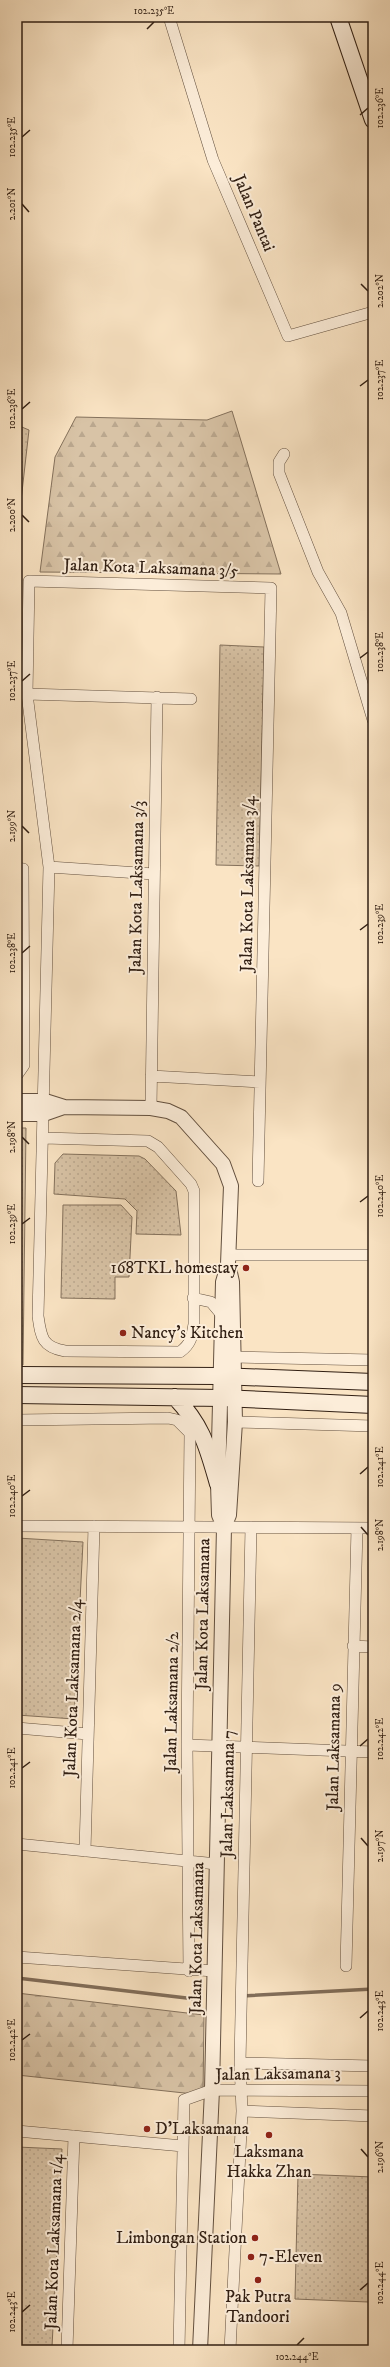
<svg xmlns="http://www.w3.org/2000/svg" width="390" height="2367" viewBox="0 0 390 2367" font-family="'IM FELL DW Pica',serif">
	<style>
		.grass { fill: url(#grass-dots); stroke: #84715c }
		.forest { fill: url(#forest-firs); stroke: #84715c }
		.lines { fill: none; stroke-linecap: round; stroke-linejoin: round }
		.stream { stroke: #816d59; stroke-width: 3.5 }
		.minor-casing { stroke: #63503f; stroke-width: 12 }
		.tertiary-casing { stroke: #63503f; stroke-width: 16 }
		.secondary-casing { stroke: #311f13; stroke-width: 18 }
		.minor { stroke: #fcedd9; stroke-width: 11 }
		.tertiary { stroke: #fcedd9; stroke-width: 14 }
		.secondary { stroke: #fcedd9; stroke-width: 16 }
		.ticks { fill: none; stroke: #311f13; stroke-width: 1.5 }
		.poi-dot { fill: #8f2418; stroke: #fcedd9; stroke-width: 1.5 }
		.labels { text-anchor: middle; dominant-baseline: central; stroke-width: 4; stroke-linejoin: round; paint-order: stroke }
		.street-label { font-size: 17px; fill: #311f13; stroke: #fcedd9 }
		.poi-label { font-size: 17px; fill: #311f13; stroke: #fcedd9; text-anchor: start }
		.neatline { fill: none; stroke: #311f13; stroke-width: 1.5 }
		.ticks-label { font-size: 10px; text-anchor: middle; fill: #311f13 }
	</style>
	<defs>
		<pattern id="grass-dots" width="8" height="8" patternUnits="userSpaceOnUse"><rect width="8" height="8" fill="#d8c3a6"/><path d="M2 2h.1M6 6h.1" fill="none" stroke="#baa78e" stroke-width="1.8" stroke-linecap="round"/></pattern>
		<pattern id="forest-firs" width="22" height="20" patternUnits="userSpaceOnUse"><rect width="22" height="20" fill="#d8c3a6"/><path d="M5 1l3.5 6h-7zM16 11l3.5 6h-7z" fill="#baa78e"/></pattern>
	</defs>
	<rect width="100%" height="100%" fill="#fae4c4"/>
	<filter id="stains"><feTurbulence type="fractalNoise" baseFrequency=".005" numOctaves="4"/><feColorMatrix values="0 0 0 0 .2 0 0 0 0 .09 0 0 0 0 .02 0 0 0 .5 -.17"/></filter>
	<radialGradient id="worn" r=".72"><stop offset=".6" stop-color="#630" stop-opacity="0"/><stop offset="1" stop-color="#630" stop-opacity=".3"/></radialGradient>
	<path class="grass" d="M17,425L29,430L17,536Z
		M220,645L264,647L259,866L216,865Z
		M17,1128H26L23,1365H17Z
		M63,1154L139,1156L145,1159L176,1191L181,1235L136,1234L137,1211L125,1199L54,1194L55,1163Z
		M63,1205H121L132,1217L129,1277H115V1299L61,1298Z
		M17,1538L83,1542L74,1719L17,1715Z
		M17,2147L62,2149L52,2347L17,2345Z
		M298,2174L373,2177V2297L368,2302L295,2299Z"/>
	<path class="forest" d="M232,411L281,574L40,572L55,457L76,417L207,420Z
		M17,1993L204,2015L203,2095L17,2075Z"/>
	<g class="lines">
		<path class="stream" d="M17,1978L195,1999
			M242,1996L373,1989"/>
		<defs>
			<path id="minor" d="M169,17L213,160L288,336L373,312
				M284,454L279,462V473L318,572L341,613L373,720
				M27,694L191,699
				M49,867L154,874
				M17,868L23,869L24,1065L17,1075
				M151,1076L260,1082
				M151,1108L157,697
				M44,1138L148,1141L158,1147L191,1184L194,1191V1324C192,1337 191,1344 180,1352L65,1351C42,1347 41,1337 38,1316L49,867L27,694L29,581L271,588L258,1181
				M229,1255H373
				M193,1298L211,1302L221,1314
				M234,1357L373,1360
				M17,1420L168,1418L177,1420L190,1433L187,1745L189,1971
				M235,1422L373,1426
				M17,1526L373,1528
				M353,1646L373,1647
				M17,1728L88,1734
				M187,1745L373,1752
				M17,1844L217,1864
				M85,1851L94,1526
				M17,1957L214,1971
				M346,1966L357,1528
				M240,2063L373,2066
				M242,2111L373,2116
				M17,2131L183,2146
				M67,2350L74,2136
				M179,2350L184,2100L212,2090L373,2091
				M230,2350L242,2111L240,2063L251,1527"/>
			<path id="tertiary" d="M17,1101H45L64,1107L151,1108L168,1111L181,1117L223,1164L231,1186L228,1264L232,1282L235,1422L229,1515L224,1527L212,2090L200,2350
				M17,1114H44L64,1107
				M224,1527L219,1515L218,1484L223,1282L226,1272"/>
			<path id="secondary" d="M338,17L373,120
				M17,1375L220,1376L373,1382
				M17,1395L221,1398L373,1405
				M175,1397C203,1427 207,1446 218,1484"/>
		</defs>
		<use href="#minor" class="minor-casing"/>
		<use href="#tertiary" class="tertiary-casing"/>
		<use href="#secondary" class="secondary-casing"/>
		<use href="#minor" class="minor"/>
		<use href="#tertiary" class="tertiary"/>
		<use href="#secondary" class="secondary"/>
	</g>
	<path class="ticks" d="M147,29L154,22M360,115L368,108M22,137L30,130M22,204L29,212M361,284L368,291M360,386L368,380M22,409L30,402M22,515L29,522M360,658L368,652M22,681L30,674M22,826L29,833M360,930L368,924M22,953L30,946M22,1137L29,1144M360,1202L368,1196M22,1224L30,1218M360,1474L368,1467M22,1496L30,1490M361,1527L368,1535M360,1746L368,1739M22,1768L30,1762M361,1838L368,1846M360,2018L368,2011M22,2040L30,2034M361,2149L368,2157M360,2290L368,2283M22,2312L30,2305M297,2345L304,2338"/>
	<g class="poi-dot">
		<circle cx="246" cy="1268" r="4"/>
		<circle cx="123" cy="1333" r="4"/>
		<circle cx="147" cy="2129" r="4"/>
		<circle cx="269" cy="2135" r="4"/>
		<circle cx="255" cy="2238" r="4"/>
		<circle cx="251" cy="2257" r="4"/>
		<circle cx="258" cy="2280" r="4"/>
	</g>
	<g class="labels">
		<g class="street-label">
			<text transform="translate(254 213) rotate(67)">Jalan Pantai</text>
			<text transform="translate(151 568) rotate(2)">Jalan Kota Laksamana 3/5</text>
			<text transform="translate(248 884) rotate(-89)">Jalan Kota Laksamana 3/4</text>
			<text transform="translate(137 887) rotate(-89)">Jalan Kota Laksamana 3/3</text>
			<text transform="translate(203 1614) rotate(-89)">Jalan Kota Laksamana</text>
			<text transform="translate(73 1688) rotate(-88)">Jalan Kota Laksamana 2/4</text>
			<text transform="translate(172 1702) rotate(-89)">Jalan Laksamana 2/2</text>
			<text transform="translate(334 1747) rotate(-89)">Jalan Laksamana 9</text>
			<text transform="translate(228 1794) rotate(-89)">Jalan Laksamana 7</text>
			<text transform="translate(197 1938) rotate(-89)">Jalan Kota Laksamana</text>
			<text transform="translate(278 2074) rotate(-1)">Jalan Laksamana 3</text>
			<text transform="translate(54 2242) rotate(-88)">Jalan Kota Laksamana 1/4</text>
		</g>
		<g class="poi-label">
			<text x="238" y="1268" text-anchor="end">168TKL homestay</text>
			<text x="131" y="1333">Nancy's Kitchen</text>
			<text x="155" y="2129">D’Laksamana</text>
			<text x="269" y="2152" text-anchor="middle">Laksmana<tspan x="269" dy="20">Hakka Zhan</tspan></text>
			<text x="247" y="2238" text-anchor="end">Limbongan Station</text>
			<text x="259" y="2257">7-Eleven</text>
			<text x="258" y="2297" text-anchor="middle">Pak Putra<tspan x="258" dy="20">Tandoori</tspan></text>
		</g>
	</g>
	<rect width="390" height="2367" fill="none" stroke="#fae4c4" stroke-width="44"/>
	<rect x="22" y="22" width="346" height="2323" class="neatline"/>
	<g class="ticks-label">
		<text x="154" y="14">102.235°E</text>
		<text transform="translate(379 108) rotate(-90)" y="4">102.236°E</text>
		<text transform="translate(11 137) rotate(-90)" y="4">102.235°E</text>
		<text transform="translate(11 204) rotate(-90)" y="4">2.201°N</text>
		<text transform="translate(379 291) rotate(-90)" y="4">2.202°N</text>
		<text transform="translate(379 380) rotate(-90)" y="4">102.237°E</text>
		<text transform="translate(11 409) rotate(-90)" y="4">102.236°E</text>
		<text transform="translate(11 515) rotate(-90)" y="4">2.200°N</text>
		<text transform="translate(379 652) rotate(-90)" y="4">102.238°E</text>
		<text transform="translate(11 681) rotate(-90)" y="4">102.237°E</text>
		<text transform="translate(11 826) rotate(-90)" y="4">2.199°N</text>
		<text transform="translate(379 924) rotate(-90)" y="4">102.239°E</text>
		<text transform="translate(11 953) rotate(-90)" y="4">102.238°E</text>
		<text transform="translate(11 1137) rotate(-90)" y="4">2.198°N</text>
		<text transform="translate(379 1196) rotate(-90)" y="4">102.240°E</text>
		<text transform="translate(11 1224) rotate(-90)" y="4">102.239°E</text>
		<text transform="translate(379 1467) rotate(-90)" y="4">102.241°E</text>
		<text transform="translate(11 1496) rotate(-90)" y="4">102.240°E</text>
		<text transform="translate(379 1535) rotate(-90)" y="4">2.198°N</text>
		<text transform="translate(379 1739) rotate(-90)" y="4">102.242°E</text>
		<text transform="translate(11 1768) rotate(-90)" y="4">102.241°E</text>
		<text transform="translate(379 1846) rotate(-90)" y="4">2.197°N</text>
		<text transform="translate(379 2011) rotate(-90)" y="4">102.243°E</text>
		<text transform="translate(11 2040) rotate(-90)" y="4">102.242°E</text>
		<text transform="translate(379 2157) rotate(-90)" y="4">2.196°N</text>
		<text transform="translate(379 2283) rotate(-90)" y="4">102.244°E</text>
		<text transform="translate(11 2312) rotate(-90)" y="4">102.243°E</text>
		<text x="297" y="2360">102.244°E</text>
	</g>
	<rect width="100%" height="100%" filter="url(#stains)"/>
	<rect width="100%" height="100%" fill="url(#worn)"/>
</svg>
